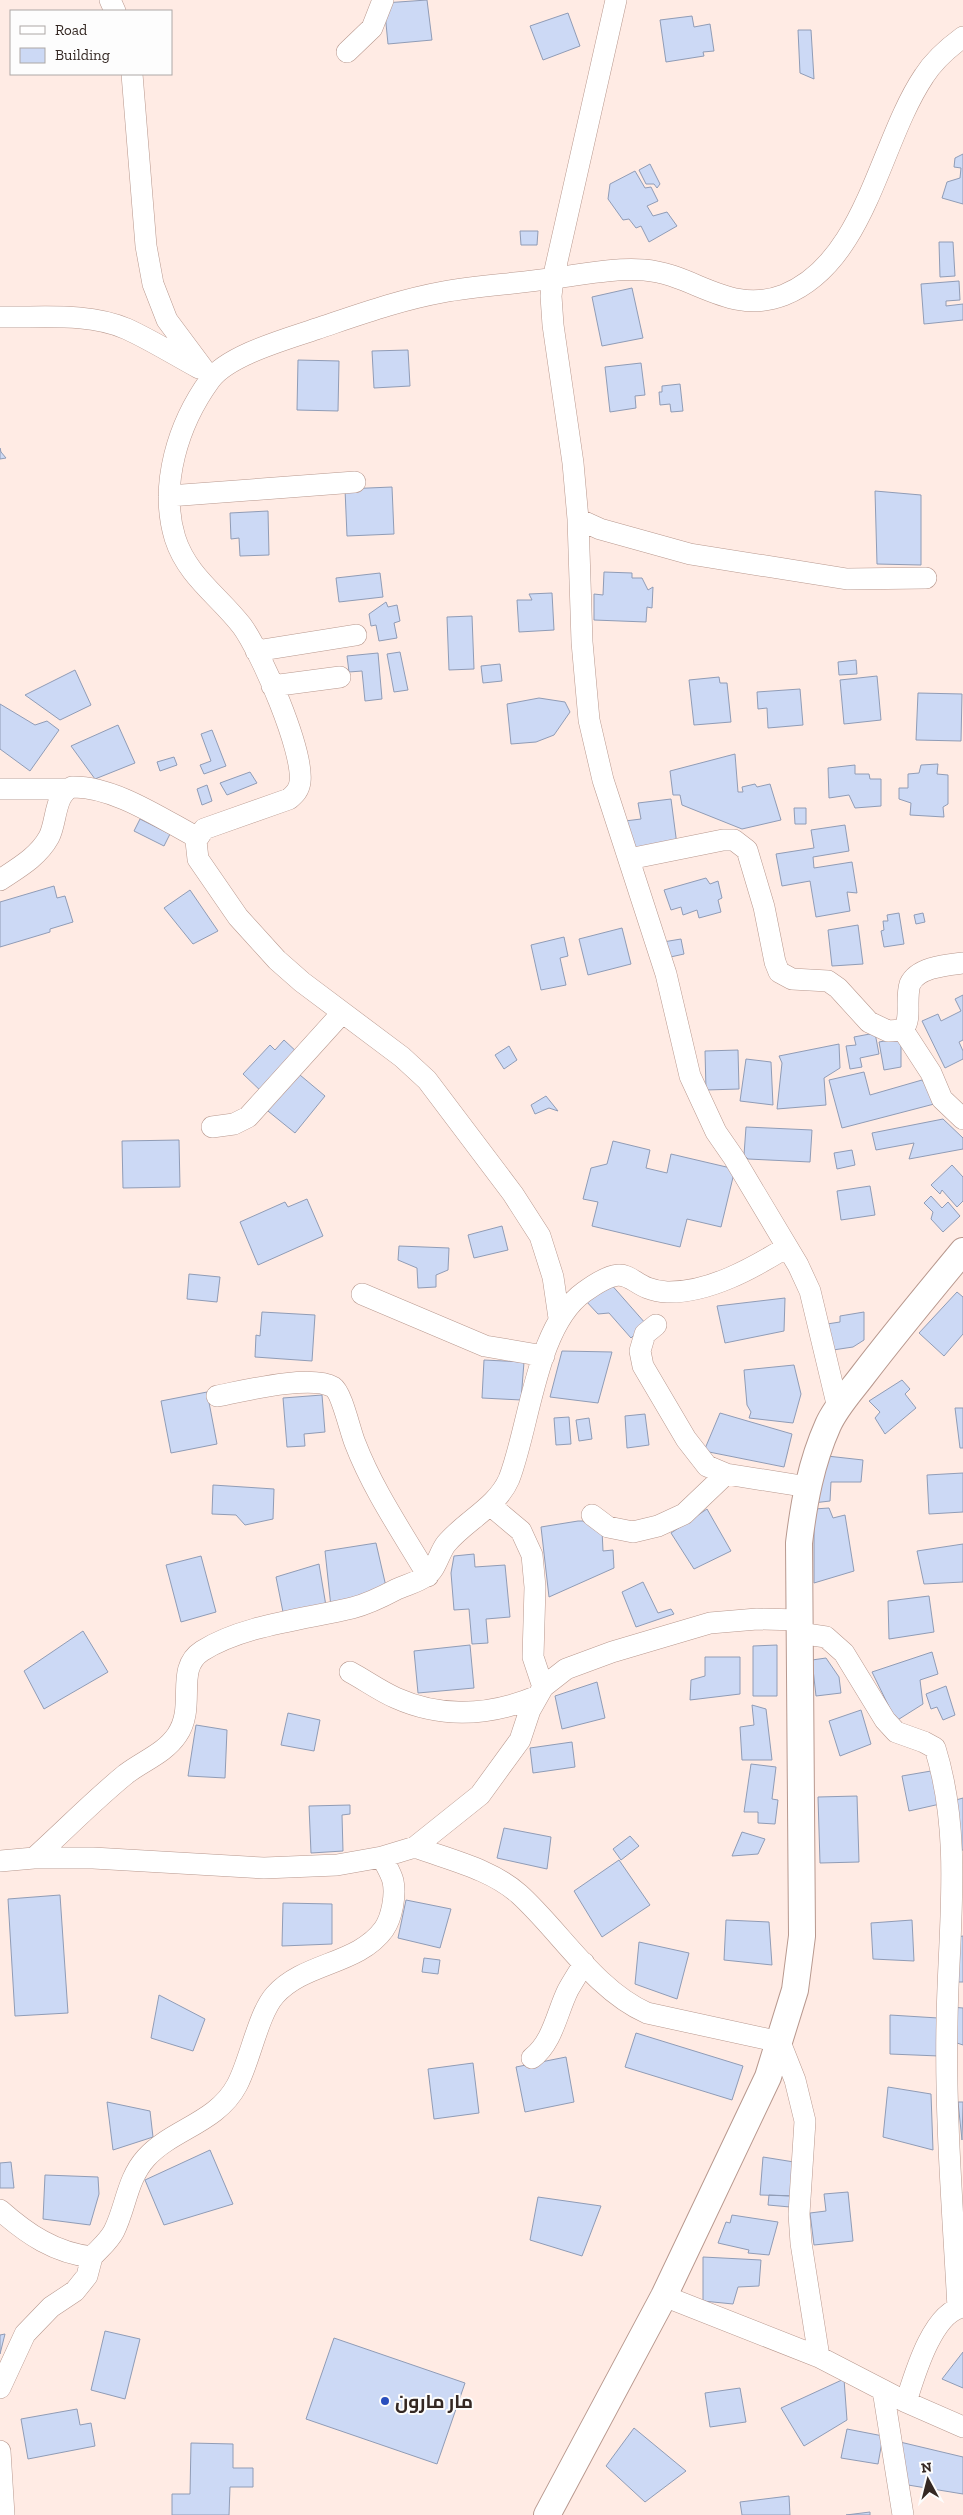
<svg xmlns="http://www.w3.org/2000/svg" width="963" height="2515" viewBox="0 0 963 2515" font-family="'Zilla Slab',Cairo,serif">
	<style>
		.building { fill: #ccd9f5; stroke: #909cb6 }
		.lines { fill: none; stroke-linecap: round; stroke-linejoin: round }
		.minor-casing { stroke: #b8988e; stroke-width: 22 }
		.major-casing { stroke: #b8988e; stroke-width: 28 }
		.minor { stroke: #fff; stroke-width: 21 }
		.major { stroke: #fff; stroke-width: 26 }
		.poi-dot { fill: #294ebd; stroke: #fdfdfd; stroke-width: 2 }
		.labels { text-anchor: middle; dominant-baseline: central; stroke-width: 4; stroke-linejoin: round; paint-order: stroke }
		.poi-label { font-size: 19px; font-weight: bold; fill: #342823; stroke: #fdfdfd; text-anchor: start }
	</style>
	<rect width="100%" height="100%" fill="#ffebe4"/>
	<path class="building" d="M427,0L432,40L388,44L384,3Z
		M568,13L580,46L543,60L530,26Z
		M692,16L694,27L710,24L714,51L703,52L704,56L666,62L660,20Z
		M798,30H811L814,79L800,73Z
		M963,154V204L942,198L947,182L960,178L961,168L954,167L955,158Z
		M650,164L660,184L657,188L654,184H646L639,170Z
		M635,171L645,188L651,187L658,201L647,206L653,216L667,212L677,226L649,242L641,226L636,228L629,219L623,220L608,199L610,184Z
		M520,231H538L537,245H521Z
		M939,242H953L955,276L940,277Z
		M959,281L960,300L946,301V306L963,304V320L924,324L921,284Z
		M632,288L643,338L602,346L592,297Z
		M408,350L410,386L374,388L372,351Z
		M298,360L339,361L338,411L297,410Z
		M641,363L645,395L635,396L636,408L610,412L605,367Z
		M680,384L683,411L671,412L670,404L660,405L659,392H662V386Z
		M0,448L1,452L6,458L0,459Z
		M392,487L394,534L347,536L345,489Z
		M875,491L921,495V565L877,564Z
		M268,511L269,555L240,556L239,538L231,539L230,513Z
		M604,572L632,573V578H642L648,590L653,587L652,608L647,607L646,622L594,620V594L603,595Z
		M380,573L383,597L339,602L336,578Z
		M552,593L554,630L519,632L517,600H532L529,594Z
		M386,602L388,607L397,605L400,621L394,623L397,638L379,641L376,625L371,626L369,614Z
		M472,616L474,669L449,670L447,617Z
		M400,652L408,690L394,692L387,654Z
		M378,653L382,699L365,701L362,671L349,672L347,656Z
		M856,660L857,674L839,675L838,662Z
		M500,664L502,681L483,683L481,666Z
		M75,670L91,705L60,720L25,695Z
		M877,676L881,720L844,724L840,680Z
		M719,677L720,683H727L731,722L694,725L689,680Z
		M800,689L803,725L768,728L767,708L758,709L757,692Z
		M918,693L962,694L961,741L916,740Z
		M539,698L565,702L570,712L554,735L536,742L511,744L507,704Z
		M0,704L35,725L47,721L59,730L30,771L0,749Z
		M118,725L135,763L95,779L71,746Z
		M212,730L226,766L204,774L200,765L211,761L201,734Z
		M735,754L738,792H743L742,787L755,784L757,787L770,784L781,820L742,829L682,805L680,795H673L670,771Z
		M174,757L177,765L160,771L157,762Z
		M938,764L937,774L948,775V804L943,807L944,817L910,815L911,803L899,799V788H908V774L919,773L921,765Z
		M855,765V774H869L870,779H881V806L855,808L849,795L829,798L828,768Z
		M250,772L257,783L227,795L220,783Z
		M207,785L212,801L202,805L197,789Z
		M671,799L677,845L630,852L625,821L641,819L638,803Z
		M794,808H806V824H795Z
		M140,819L170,834L164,846L134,831Z
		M845,825L849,851L813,857L814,868L852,862L857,893L847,892L850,911L816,917L810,881L782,886L776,854L814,848L811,830Z
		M706,878L710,884L718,881L722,898L718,900L721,912L699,918L697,910L683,915L681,907L671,910L664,890Z
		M54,886L57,898L65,896L73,922L50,929V932L0,947V902Z
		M190,890L218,931L193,944L164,908Z
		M899,913L904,944L884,947L881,931L884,930L883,921H888L887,915Z
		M923,913L925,922L916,924L914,915Z
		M858,925L863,964L832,966L828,930Z
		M622,928L631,964L588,975L579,939Z
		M564,937L568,956L560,958L566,985L541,990L531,945Z
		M681,939L684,954L666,958L663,942Z
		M963,995V1040L959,1042L963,1051V1059L945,1068L922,1021L938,1014L941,1021L961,1011L955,999Z
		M875,1033L879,1054L860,1058L862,1067L850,1069L846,1046L856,1045L854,1037Z
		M901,1038V1067L884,1070L879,1042Z
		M284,1040L299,1054L263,1093L243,1074L270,1045L275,1050Z
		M839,1044L840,1068L824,1078L826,1105L777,1109L782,1063L779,1056Z
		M509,1046L517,1060L504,1069L495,1055Z
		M738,1050L739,1089L706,1090L705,1051Z
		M746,1059L771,1062L773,1105L740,1101Z
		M294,1070L325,1096L295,1133L263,1107Z
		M864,1072L870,1095L922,1080L938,1103L842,1128L829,1080Z
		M546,1096L558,1111L549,1108L535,1114L531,1105Z
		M943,1119L963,1138V1149L909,1159L914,1143L876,1150L872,1133Z
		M746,1127L812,1130L810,1162L748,1159L744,1155Z
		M179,1140L180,1187L123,1188L122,1141Z
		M613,1141L650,1150L646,1168L667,1173L671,1154L735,1169L721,1227L687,1219L680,1247L592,1226L598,1202L583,1199L591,1168L607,1164Z
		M852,1150L855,1165L837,1169L834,1153Z
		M952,1165L963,1177V1201L957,1207L942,1190L940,1194L931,1185Z
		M870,1186L875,1215L841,1220L837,1191Z
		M931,1196L942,1208L948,1202L960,1216L943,1232L931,1219L933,1212L924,1203Z
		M307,1199L323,1236L258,1265L240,1222L285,1202L288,1207Z
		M502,1226L508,1250L474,1258L468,1235Z
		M399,1246L449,1248L448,1270L436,1275V1287L418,1288L417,1268L398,1260Z
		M189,1274L220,1277L217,1302L187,1299Z
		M609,1282L646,1324L631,1338L609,1313L598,1314L585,1300Z
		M957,1292L963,1297V1334L944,1356L919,1333Z
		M785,1298L784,1331L725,1343L717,1306Z
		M262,1312L315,1315L312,1361L255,1357L256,1335L260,1336Z
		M864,1312V1340L853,1347L833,1350L827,1324L840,1322V1316Z
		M562,1351L612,1352L598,1403L550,1397Z
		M484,1360L524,1362L521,1400L482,1398Z
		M794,1365L801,1394L793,1423L749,1418L751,1412L747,1405L744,1370Z
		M902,1380L910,1389L905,1394L916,1408L885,1434L875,1418L880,1412L869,1401Z
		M207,1392L217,1444L171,1453L161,1401Z
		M322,1395L325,1432L304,1434L305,1446L287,1447L283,1398Z
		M955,1408H963V1448H960Z
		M720,1413L792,1434L784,1467L704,1451Z
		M645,1414L649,1445L627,1448L625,1416Z
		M569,1417L571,1444L556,1445L554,1418Z
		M589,1418L592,1439L579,1441L576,1420Z
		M827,1456L863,1460L861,1482H831L830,1501L813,1503Z
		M963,1473V1512L929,1514L927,1475Z
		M213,1485L274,1489L273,1519L245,1525L236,1515L212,1514Z
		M829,1508L833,1518L845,1515L854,1571L814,1583V1509Z
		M707,1509L731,1551L694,1569L671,1533Z
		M578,1521H583L602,1530L603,1551L613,1550L614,1568L549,1597L541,1527Z
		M376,1543L387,1591L331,1607L325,1551Z
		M963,1544V1582L924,1584L917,1551Z
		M474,1554L475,1567L505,1565L510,1617L486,1619L488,1643L472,1644L469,1609L454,1610L451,1573L454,1556Z
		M201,1556L216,1612L181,1622L166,1565Z
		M319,1564L326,1606L284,1617L276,1577Z
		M643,1582L658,1613L671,1609L674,1614L636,1627L622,1592Z
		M929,1596L934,1632L889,1639L888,1601Z
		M83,1631L108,1672L44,1709L24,1671Z
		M470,1645L474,1688L418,1693L414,1651Z
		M777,1645V1696H753V1646Z
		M932,1652L938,1674L920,1680L923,1704L896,1721L872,1672Z
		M705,1657H740V1694L690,1700L691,1680L705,1676Z
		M826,1658L839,1677L841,1693L816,1696L812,1660Z
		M597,1682L605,1718L562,1729L555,1696Z
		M946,1686L955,1715L943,1720L937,1707L931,1709L926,1694Z
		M752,1705L766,1709L772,1760H742L740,1727L754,1725Z
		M861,1710L871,1744L840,1756L829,1721Z
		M288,1713L320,1720L314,1751L281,1745Z
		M196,1725L227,1730L225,1778L188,1776Z
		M572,1742L575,1767L533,1773L530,1748Z
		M751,1764L776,1767L772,1799L778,1800L775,1824L758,1823V1812H744Z
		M931,1771L940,1804L909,1811L902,1776Z
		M857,1796L859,1862L820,1863L818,1797Z
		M963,1798V1850L955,1851L949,1802Z
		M350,1805V1814L342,1815L343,1851L311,1853L309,1806Z
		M504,1828L551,1837L547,1869L497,1858Z
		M742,1832L765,1839L758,1854L732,1856Z
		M630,1836L639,1846L621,1860L613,1849Z
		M619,1860L650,1905L602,1937L574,1891Z
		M60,1895L68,2013L15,2016L8,1899Z
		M406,1900L451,1909L440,1948L398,1938Z
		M283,1903L332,1904V1944L282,1946Z
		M726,1920L769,1922L772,1965L724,1960Z
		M912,1920L914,1961L873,1959L871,1923Z
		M963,1936V1982H951L957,1937Z
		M639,1942L689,1953L677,1999L635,1984Z
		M424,1958L440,1960L438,1974L422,1972Z
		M159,1995L205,2019L193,2051L151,2038Z
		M951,2007L963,2008V2045L954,2042Z
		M890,2015L938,2018L939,2056L890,2054Z
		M636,2033L743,2066L732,2100L625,2067Z
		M566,2057L574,2102L525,2112L516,2067Z
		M473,2063L479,2113L434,2119L428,2069Z
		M888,2087L931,2094L933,2150L883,2137Z
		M107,2102L150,2111L153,2137L113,2150Z
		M958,2102H963L962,2140Z
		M210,2150L233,2204L164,2225L145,2180Z
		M763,2157L794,2162L793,2196L760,2195Z
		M11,2162L14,2188H0V2163Z
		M45,2175L98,2177L99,2194L90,2225L43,2219Z
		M848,2192L853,2241L814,2245L810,2213L826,2211L824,2194Z
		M769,2195L793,2196L790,2207L768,2205Z
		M538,2197L601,2206L582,2256L530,2240Z
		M732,2215L778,2222L769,2255L748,2253L749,2250L718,2243L726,2222L730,2223Z
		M703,2257L761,2260L759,2286L738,2287L733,2304L703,2301Z
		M105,2331L140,2339L125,2399L91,2390Z
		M5,2334L0,2354V2335Z
		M334,2338L465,2383L437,2464L306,2419Z
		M963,2352V2388L942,2379Z
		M844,2379L847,2420L804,2446L781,2408Z
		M740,2388L746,2422L710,2427L705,2393Z
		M77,2409L80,2425L91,2423L95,2446L28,2459L21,2419Z
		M634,2428L686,2471L645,2502L606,2466Z
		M847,2429L883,2436L878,2464L841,2458Z
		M900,2442L963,2457V2494L908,2485Z
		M191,2443L233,2444V2468H253V2487H230L229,2515H172V2494H190Z
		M789,2496L790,2515H742L740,2502Z
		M870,2512V2515H846Z"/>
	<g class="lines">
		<defs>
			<path id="minor" d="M110,0L115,11
				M616,0L553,279L551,296L553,325L573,463L578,519L582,642L589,720L603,780L666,974L690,1076L716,1132L734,1158L798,1265L810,1291L838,1408
				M347,52L372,28L383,0
				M132,74L146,246L153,284L167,320L205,371
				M0,317C41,318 88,312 127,329C151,340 175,355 199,368
				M169,496L355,482
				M578,519L600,529L690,554L847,579L926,578
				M256,651L356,635
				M272,686L340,677
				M0,789H67
				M629,859L723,840H734L747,850L764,907L775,962L779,972L792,979L828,981L838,988L869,1022L888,1031L903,1030C909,1021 908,1014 908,1004C908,997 908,990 910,984C918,967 947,965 963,963
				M0,880C18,868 38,857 49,837C57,822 54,794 72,787C114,786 162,819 198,838
				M903,1030L931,1073L942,1099L963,1119
				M212,1127L234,1124L248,1117L342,1013
				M362,1294L485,1346L544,1356
				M559,1318L553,1277L540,1236L513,1194L427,1080L402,1057L302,982L277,960L238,917L198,859L196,841L204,829L289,799C295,794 299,790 300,782C304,751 261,652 242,626C219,596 187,576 175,538C159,485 178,424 210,380C228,355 287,339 316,329C358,315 399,300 443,292C480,285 517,284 554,278C585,274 612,268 644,270C695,274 729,316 784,295C866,262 879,143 924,76C934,60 948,48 963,37
				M656,1325L645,1334L640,1351L643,1366L686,1439L707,1466L726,1474L808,1487
				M217,1396C243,1391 311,1374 333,1387C342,1393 350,1431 355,1443C373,1490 402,1532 428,1576
				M490,1505L521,1531L532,1555L535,1587L533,1657L543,1687
				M592,1515L608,1527L633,1532L658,1526L684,1514L726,1474
				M799,1633L826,1637L844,1653L885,1720L896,1732L924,1742L935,1748C963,1837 948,1932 947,2023C945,2118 953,2213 958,2308
				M350,1672C365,1680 380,1691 396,1698C443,1719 492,1715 538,1696
				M415,1847C450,1860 491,1869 519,1894C560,1931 595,1990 647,2013L780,2042L795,2080L805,2121L799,2214L801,2243L819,2357
				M34,1858C65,1830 94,1800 126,1774C143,1761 165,1753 177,1735C197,1706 174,1669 202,1651C243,1625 306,1619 352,1608C368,1604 382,1597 397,1589C406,1585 418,1582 426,1576C436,1570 439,1553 446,1544C465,1521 497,1507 509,1479C530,1425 536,1326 584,1292C635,1255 624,1290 667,1292C709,1293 753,1268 787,1247
				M0,1861L34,1858H93L264,1868L337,1865L382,1857L415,1847L480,1795L520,1740L530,1710L543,1687L566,1669L612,1652L710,1623L757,1619L799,1620
				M532,2058C553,2042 557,2012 568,1990C573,1981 579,1972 584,1963
				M0,2210C27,2234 55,2253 92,2257C99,2249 109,2241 114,2231C126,2207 127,2179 146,2158C172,2129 217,2123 237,2085C250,2061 258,2014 275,1995C304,1962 358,1965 384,1929C392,1917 396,1895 393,1881C391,1873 385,1864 382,1857
				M664,2296L819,2357L906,2402L963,2427
				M0,2388L25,2334L51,2307L75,2291L87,2276L92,2257
				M883,2390L903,2515
				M906,2402C914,2377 932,2312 963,2307
				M0,2451L4,2515"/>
			<path id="major" d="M547,2515L664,2296L768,2077L795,1990L802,1936L799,1543C804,1502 811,1463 828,1425C836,1407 851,1391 863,1375C895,1333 929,1292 963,1251"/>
		</defs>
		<use href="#minor" class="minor-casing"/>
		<use href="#major" class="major-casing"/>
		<use href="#minor" class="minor"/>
		<use href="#major" class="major"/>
	</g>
	<circle class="poi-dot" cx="385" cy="2401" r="5"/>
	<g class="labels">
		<g class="poi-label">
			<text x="395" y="2401">مار مارون</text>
		</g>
	</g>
	<rect x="10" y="10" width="162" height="65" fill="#fdfdfd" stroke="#ada8a6"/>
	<rect x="20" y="26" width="25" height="8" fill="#ffffff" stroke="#ada8a6"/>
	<text x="55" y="35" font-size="15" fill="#342823">Road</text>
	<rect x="20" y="48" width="25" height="15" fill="#ccd9f5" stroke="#ada8a6"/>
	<text x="55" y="60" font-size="15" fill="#342823">Building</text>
	<g transform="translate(928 2480) rotate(353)" stroke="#fdfdfd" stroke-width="4" paint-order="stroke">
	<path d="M0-4L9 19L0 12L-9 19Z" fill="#342823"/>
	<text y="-8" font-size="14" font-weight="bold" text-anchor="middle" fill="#342823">N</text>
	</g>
</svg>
